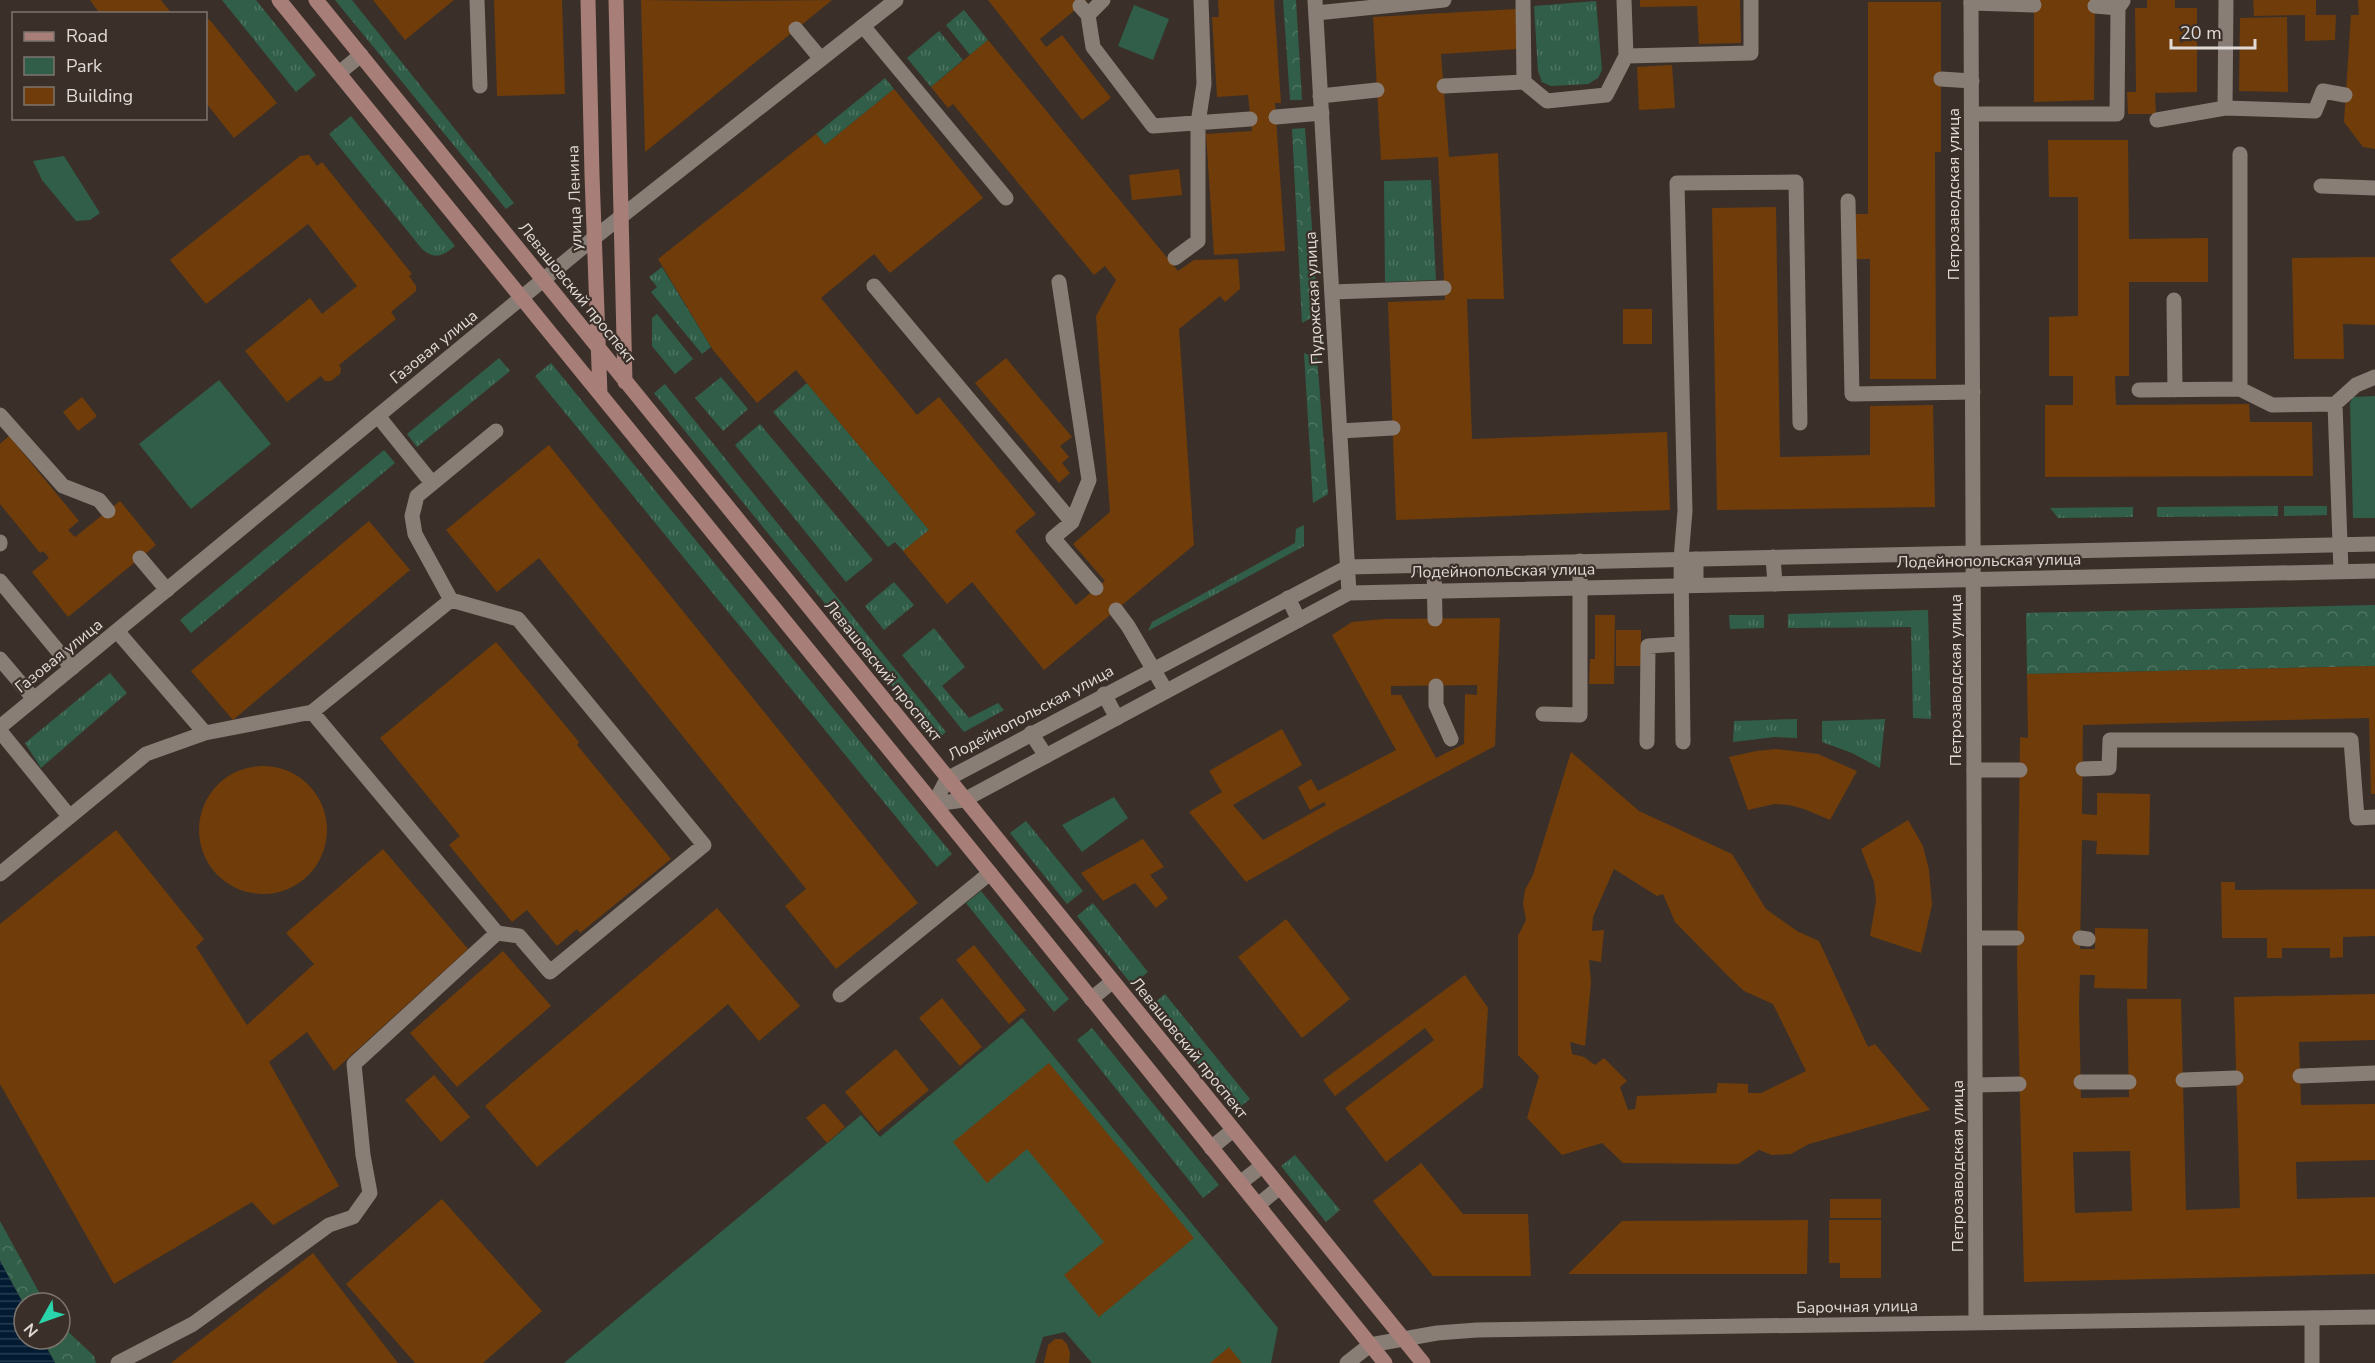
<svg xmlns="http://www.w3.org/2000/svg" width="2375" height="1363" viewBox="0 0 2375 1363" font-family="'Nunito Sans',sans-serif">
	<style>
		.grass { fill: url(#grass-tufts) }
		.forest { fill: url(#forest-crowns) }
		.green { fill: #305e48 }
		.water { fill: url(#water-rules) }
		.building { fill: #703c0a; fill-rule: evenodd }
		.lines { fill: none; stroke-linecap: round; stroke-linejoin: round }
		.lane { stroke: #897e76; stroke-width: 15 }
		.street { stroke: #897e76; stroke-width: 15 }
		.secondary { stroke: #a87e78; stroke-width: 15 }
		.labels { text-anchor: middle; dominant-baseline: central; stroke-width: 4.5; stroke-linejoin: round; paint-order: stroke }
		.street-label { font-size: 16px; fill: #e0d9d5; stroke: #3a3029 }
	</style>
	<defs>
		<pattern id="grass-tufts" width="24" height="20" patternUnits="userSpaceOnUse" patternTransform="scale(1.5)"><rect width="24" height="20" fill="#305e48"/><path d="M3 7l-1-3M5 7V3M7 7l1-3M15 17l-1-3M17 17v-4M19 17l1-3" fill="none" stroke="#4e7462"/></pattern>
		<pattern id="forest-crowns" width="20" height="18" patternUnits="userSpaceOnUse" patternTransform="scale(1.5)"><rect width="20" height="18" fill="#305e48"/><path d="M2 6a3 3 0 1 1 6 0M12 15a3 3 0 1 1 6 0" fill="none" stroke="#4e7462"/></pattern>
		<pattern id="water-rules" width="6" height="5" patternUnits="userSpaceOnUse" patternTransform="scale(1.5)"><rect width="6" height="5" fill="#021b33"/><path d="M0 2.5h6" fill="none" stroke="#273c50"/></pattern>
	</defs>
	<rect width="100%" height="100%" fill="#3a3029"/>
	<path class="grass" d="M222,0H256L316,75L296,92Z
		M335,0H352L514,203L506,209Z
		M1596,1L1602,70L1598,78L1588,84L1551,86L1542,82L1538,71L1534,6Z
		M964,10L988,40L970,55L946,25Z
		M939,31L963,60L931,87L907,58Z
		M885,78L894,89L825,145L816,134Z
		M351,116L455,246C443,256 435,260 422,249L329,134Z
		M1431,180L1436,280L1385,282L1384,181Z
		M662,267L711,347L702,354L651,292L657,287L649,277Z
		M657,314L693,359L675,374L652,346V318Z
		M499,358L510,371L417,447L407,434Z
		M551,363L952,854L937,867L535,376Z
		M721,377L748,409L723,431L695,398Z
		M807,383L929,530L903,551L895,542L888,547L773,412Z
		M665,384L946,732L936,740L654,393Z
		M760,424L873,560L846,582L735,445Z
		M384,450L395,463L191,633L180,620Z
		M2278,506V516L2157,517V507Z
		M2284,506H2327V515L2284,516Z
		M2133,507V517L2058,518L2050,508Z
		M1304,525V546L1148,631L1152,622L1295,543L1296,529Z
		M894,582L914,605L884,630L865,606Z
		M1928,610L1931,719L1913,718L1911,627L1788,628V614Z
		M1729,615H1764V628L1730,629Z
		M934,628L965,667L942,686L969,718L998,703L1004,710L964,732L902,655Z
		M110,673L127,693L41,768L25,743Z
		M1797,719V738L1775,737L1733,742L1734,721Z
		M1885,719L1880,768L1852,753L1822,742V721Z
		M1026,821L1083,891L1067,904L1010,833Z
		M981,891L1069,999L1054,1012L966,903Z
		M1093,903L1148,972L1132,985L1077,916Z
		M1165,994L1250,1099L1235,1111L1151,1006Z
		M1092,1028L1219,1185L1203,1198L1077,1040Z
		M1295,1155L1340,1210L1326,1222L1281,1166Z"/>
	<path class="forest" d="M1283,0H1296L1302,100H1290Z
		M1305,128L1318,314L1302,323L1292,129Z
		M1304,353L1317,358L1328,494L1313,503Z
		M2375,605V666L2027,674L2026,613Z
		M0,1221L45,1303H24V1305L0,1261Z
		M60,1324L94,1356L96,1363H55L42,1339H60Z"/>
	<path class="green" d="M1134,5L1169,19L1153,60L1118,46Z
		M64,156L100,213L90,220L76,221L42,180L33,161Z
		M219,380L271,444L191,509L139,444Z
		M2375,396V518H2353L2350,403L2353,397Z
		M1114,797L1128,818L1082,852L1062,825Z
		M1022,1018L1278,1328L1271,1363H1092L1065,1332L1043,1337L1035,1363H564L861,1115L880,1137Z"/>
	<path class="water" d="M0,1261L24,1305V1339H42L55,1363H0Z"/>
	<path class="building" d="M90,0H161L172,14H100Z
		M373,0H454L405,40Z
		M494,0H562L565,94L497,96Z
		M641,0L720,1L832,0L645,152Z
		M988,0H1087L1040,39L1046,47L1062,35L1111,98L1082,120Z
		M1218,0H1274L1281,103H1275L1285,251L1214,255L1206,134L1252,131L1248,95L1217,97L1212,17H1219Z
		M1640,0H1740L1741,43L1699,44L1697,6L1640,7Z
		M2034,0H2095L2094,100L2034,102Z
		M2147,0H2175V8H2197V92L2155,93L2156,114H2128L2127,92H2136L2135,8H2147Z
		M2253,0H2316V15H2336L2335,40L2305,41V15L2254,16Z
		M2358,0H2375V149L2363,147L2344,122L2351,15H2359Z
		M1868,2H1941V152H1935L1936,379H1870V259H1856V214H1868Z
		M1516,9L1519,49L1441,54L1449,157L1498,153L1504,299H1467L1472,439L1667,432L1670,510L1396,520L1388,302L1445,300L1438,157L1381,160L1373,17Z
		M2287,17L2288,92L2239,91L2240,18Z
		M209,19L277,103L234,138L206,103V22Z
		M988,40L1178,271L1194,260L1238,259L1240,289L1225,302L1220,296L1179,329L1194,545L1044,670L972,582L947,604L903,551L929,530L796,370L757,403L713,350L658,259L816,134L825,145L894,89L983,198L890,273L874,254L821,298L917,415L939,397L1036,514L1015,531L1076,605L1105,581L1073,544L1110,512L1096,316L1116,280L1105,266L1094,275L953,104L948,108L931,87Z
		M1672,65L1675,108L1639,110L1637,67Z
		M2048,140H2128L2129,239L2208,238V282H2129V376H2115L2116,405L2249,404L2250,422H2312L2313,476L2045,477V405H2073V376H2049V317L2078,316V197H2049Z
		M309,155L317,166L322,162L412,274L409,276L416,286V291L391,312L396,319L339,365L341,368L340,374L331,381H325L321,376L287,402L245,351L310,298L322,314L357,286L308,224L206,304L170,260L300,156Z
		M1179,169L1182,195L1132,200L1129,175Z
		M1776,207L1780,457L1870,455V406L1933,405L1935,507L1717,510L1712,208Z
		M2375,257V325L2343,324L2344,359H2294L2292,258Z
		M1623,309H1652V344H1623Z
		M1006,358L1072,437L1060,446L1069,457L1062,463L1070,473L1059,483L975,383Z
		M82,397L97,416L78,431L63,412Z
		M9,436L79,521L68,530L75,537L120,501L156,545L68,617L32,572L49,558L43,551L40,553L0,504V444Z
		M549,445L918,903L836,969L785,906L806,889L539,558L497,592L446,530Z
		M369,521L410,570L233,720L191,671Z
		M1595,615H1615L1614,684H1589L1590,659H1595Z
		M1500,618L1495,746L1339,829L1246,882L1189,812L1222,792L1209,771L1282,729L1302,765L1233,805L1263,840L1326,805L1324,802L1310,810L1298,787L1311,779L1318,791L1396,750L1332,635L1352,622L1384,619ZM1477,685V695L1465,694L1464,744L1436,758L1401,695H1391V686Z
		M1616,630H1641V666H1616Z
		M496,642L579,742L577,745L671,859L580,933L577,929L557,946L527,910L512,922L449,845L460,836L380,738Z
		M2375,666V794H2371L2369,718L2083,725L2082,814L2097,815V793L2150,794L2149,855L2096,854L2097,841L2082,840L2080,949H2095V928L2148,929L2147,989L2094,988L2095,975H2080L2079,1005L2081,1098L2129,1097L2127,999H2181L2186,1210L2240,1208L2234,997L2375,994V1040L2299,1042L2301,1105L2375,1104V1160L2296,1162L2297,1199L2375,1197V1274L2024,1282L2017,963L2020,737L2028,738L2027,674ZM2130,1151L2132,1211L2075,1213L2073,1152Z
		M1776,749L1818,754L1857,771L1830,820L1804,809L1789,805L1774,804L1748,810L1729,757L1756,751Z
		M1571,752L1639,811L1732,854L1766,909L1797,931L1819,941L1868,1047L1875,1044L1930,1110L1809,1144L1791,1154L1772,1155L1759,1150L1738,1164L1623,1163L1602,1143L1562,1155L1527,1118L1539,1076L1518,1055V936L1526,920L1523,904L1525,890L1533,875ZM1614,869L1657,896L1663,894L1675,922L1729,977L1744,991L1773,1004L1806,1071L1761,1093H1748V1084L1718,1083L1716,1093L1637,1096L1635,1109L1628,1110L1620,1087L1627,1081L1604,1058L1595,1065L1584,1057L1572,1054L1570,1042L1585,1046L1591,982L1589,960L1601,962L1604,930L1592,931L1593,917Z
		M199 830a64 64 0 1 1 128 0a64 64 0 1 1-128 0Z
		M1908,820L1923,846L1929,870L1932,905L1921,953L1870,936L1876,901L1874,882L1861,849Z
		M116,830L204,939L196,947L247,1025L314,964L286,933L383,849L468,949L334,1071L307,1032L269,1062L339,1186L273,1225L252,1202L114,1284L0,1084V924Z
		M1143,839L1164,867L1150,875L1168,898L1156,908L1135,883L1103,901L1081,873Z
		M2221,882H2235V890L2375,889V936L2343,937V957L2330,958V948H2282V958H2267V938H2222Z
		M717,908L800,1006L759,1041L728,1004L537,1167L485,1106Z
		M1286,919L1350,999L1302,1038L1238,957Z
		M974,945L1026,1010L1009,1024L956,960Z
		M503,951L551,1006L457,1087L410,1033Z
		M1465,975L1488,1008L1483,1087L1386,1162L1345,1108L1434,1040L1425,1028L1335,1096L1323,1080Z
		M942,998L982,1047L960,1066L919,1018Z
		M896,1049L929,1090L878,1132L845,1092Z
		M1049,1063L1194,1238L1099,1317L1064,1275L1104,1242L1027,1149L987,1183L953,1142Z
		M434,1075L470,1117L441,1142L405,1100Z
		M824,1103L845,1127L827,1143L806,1118Z
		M1421,1163L1463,1214H1528L1531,1276H1433L1373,1201Z
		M442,1199L542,1311L483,1363H415L346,1284Z
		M1830,1199H1881V1218H1830Z
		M1808,1220L1807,1274H1568L1622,1221Z
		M1829,1220H1881V1278H1840V1263H1829Z
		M313,1253L398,1363H171Z
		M1055,1339H1062L1067,1344L1070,1353L1069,1363H1044L1048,1345Z
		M1229,1347L1242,1363H1210Z"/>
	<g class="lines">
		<path class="lane" d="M477,0L480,86
			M1523,0L1524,82
			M2226,0L2225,108L2315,111L2323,91L2345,95
			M1971,3L2034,5
			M1080,6L1088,15L1093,47L1153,126L1250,119
			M2095,6L2118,8L2123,1
			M1316,13L1444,0
			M1088,15L1103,0
			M863,26L1006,198
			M796,29L821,59
			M1626,56L1751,53V0
			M339,73L361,55
			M1941,79L1972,81
			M1444,86L1524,82L1547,101L1606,95L1626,56L1624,0
			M1320,96L1377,90
			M1972,114H2117L2118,8
			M1276,117L1322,113
			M2157,120L2225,108
			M2240,154V389L2272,405L2335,404
			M2321,186L2375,188
			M1848,201L1852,394L1973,392
			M1175,258L1198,241V123L1204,84L1201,0
			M1059,282L1089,480L1072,522L1053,538L1096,588
			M874,286L1072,522
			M1332,292L1444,288
			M2174,300L2175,390
			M2139,390L2240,389
			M0,415L63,486L99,500L108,511
			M378,416L432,483
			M1340,431L1393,428
			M0,542V544
			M1773,557L1775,584
			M140,558L167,590
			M1434,565L1435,619
			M2341,571L2335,404L2356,385L2375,377
			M0,581L72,668
			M1696,585V559
			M1288,598L1299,620
			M451,600L415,534L412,516L417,496L496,431
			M1116,610L1128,626L1166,691
			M117,631L205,733
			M0,659L34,699
			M1436,686V705L1451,739
			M1104,694L1117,718
			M1543,714L1580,715V561
			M0,731L69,816
			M1031,733L1046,756
			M1647,742L1648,646L1681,644
			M1683,742L1681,559L1685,511L1677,183L1796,182L1800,423
			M2083,769L2109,768L2110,740H2351L2357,818L2375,817
			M1974,770H2020
			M0,874L146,754L205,733L312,712L451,600L518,619L704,845L550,972L519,936L497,933L312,712
			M1975,938H2017
			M2080,938L2088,939
			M840,995L990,873
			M1091,999L1112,982
			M2300,1076L2375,1073
			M2183,1080L2236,1078
			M2081,1082H2129
			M1975,1085L2019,1084
			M1211,1148L1233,1130
			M1240,1183L1262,1166
			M1258,1205L1280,1187
			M118,1363L193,1324L329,1225L353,1217L370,1193L363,1155L354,1064L497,933
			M2312,1363V1318"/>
		<path class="street" d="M1315,0L1349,593
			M1971,0L1976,1323
			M0,727L594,238L896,0
			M934,804L947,779L1348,567L2375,544
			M934,804L964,800L1349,593L2375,571
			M1347,1363L1370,1345L1437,1333L1477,1330L2375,1317"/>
		<path class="secondary" d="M279,0L990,873L1385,1363
			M316,0L1423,1363
			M588,0L592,175L600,394
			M616,0L625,382"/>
	</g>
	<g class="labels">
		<g class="street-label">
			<text transform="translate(1954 194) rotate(-90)">Петрозаводская улица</text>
			<text transform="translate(575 198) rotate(-92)">улица Ленина</text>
			<text transform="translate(577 293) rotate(51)">Левашовский проспект</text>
			<text transform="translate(1314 298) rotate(-93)">Пудожская улица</text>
			<text transform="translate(434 347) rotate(-39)">Газовая улица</text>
			<text transform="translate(1989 561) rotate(-1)">Лодейнопольская улица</text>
			<text transform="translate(1503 571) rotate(-1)">Лодейнопольская улица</text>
			<text transform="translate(59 656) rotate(-39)">Газовая улица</text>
			<text transform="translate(883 671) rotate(51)">Левашовский проспект</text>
			<text transform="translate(1956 680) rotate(-90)">Петрозаводская улица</text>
			<text transform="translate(1031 713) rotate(-28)">Лодейнопольская улица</text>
			<text transform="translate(1189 1048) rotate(51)">Левашовский проспект</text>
			<text transform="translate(1958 1166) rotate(-90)">Петрозаводская улица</text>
			<text transform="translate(1857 1307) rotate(-1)">Барочная улица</text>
		</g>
	</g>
	<rect x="12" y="12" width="195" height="108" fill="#3a3029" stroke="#7c746e" stroke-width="1.5"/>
	<rect x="24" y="32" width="30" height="9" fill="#a87e78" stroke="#7c746e" stroke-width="1.5"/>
	<text x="66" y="42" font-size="18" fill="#e0d9d5">Road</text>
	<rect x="24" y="57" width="30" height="18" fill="#305e48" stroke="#7c746e" stroke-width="1.5"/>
	<text x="66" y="72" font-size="18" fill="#e0d9d5">Park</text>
	<rect x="24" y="87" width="30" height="18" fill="#703c0a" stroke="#7c746e" stroke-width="1.5"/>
	<text x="66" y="102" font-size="18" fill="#e0d9d5">Building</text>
	<g transform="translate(42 1321) rotate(230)"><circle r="28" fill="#3a3029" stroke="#7c746e" stroke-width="1.5"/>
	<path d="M0-4.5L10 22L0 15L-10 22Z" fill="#2bd5ac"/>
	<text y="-9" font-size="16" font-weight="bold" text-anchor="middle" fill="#e0d9d5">N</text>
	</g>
	<path d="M2171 39v9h84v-9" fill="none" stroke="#e0d9d5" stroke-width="3"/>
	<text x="2180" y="39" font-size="18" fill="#e0d9d5" stroke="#3a3029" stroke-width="4.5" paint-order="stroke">20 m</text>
</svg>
